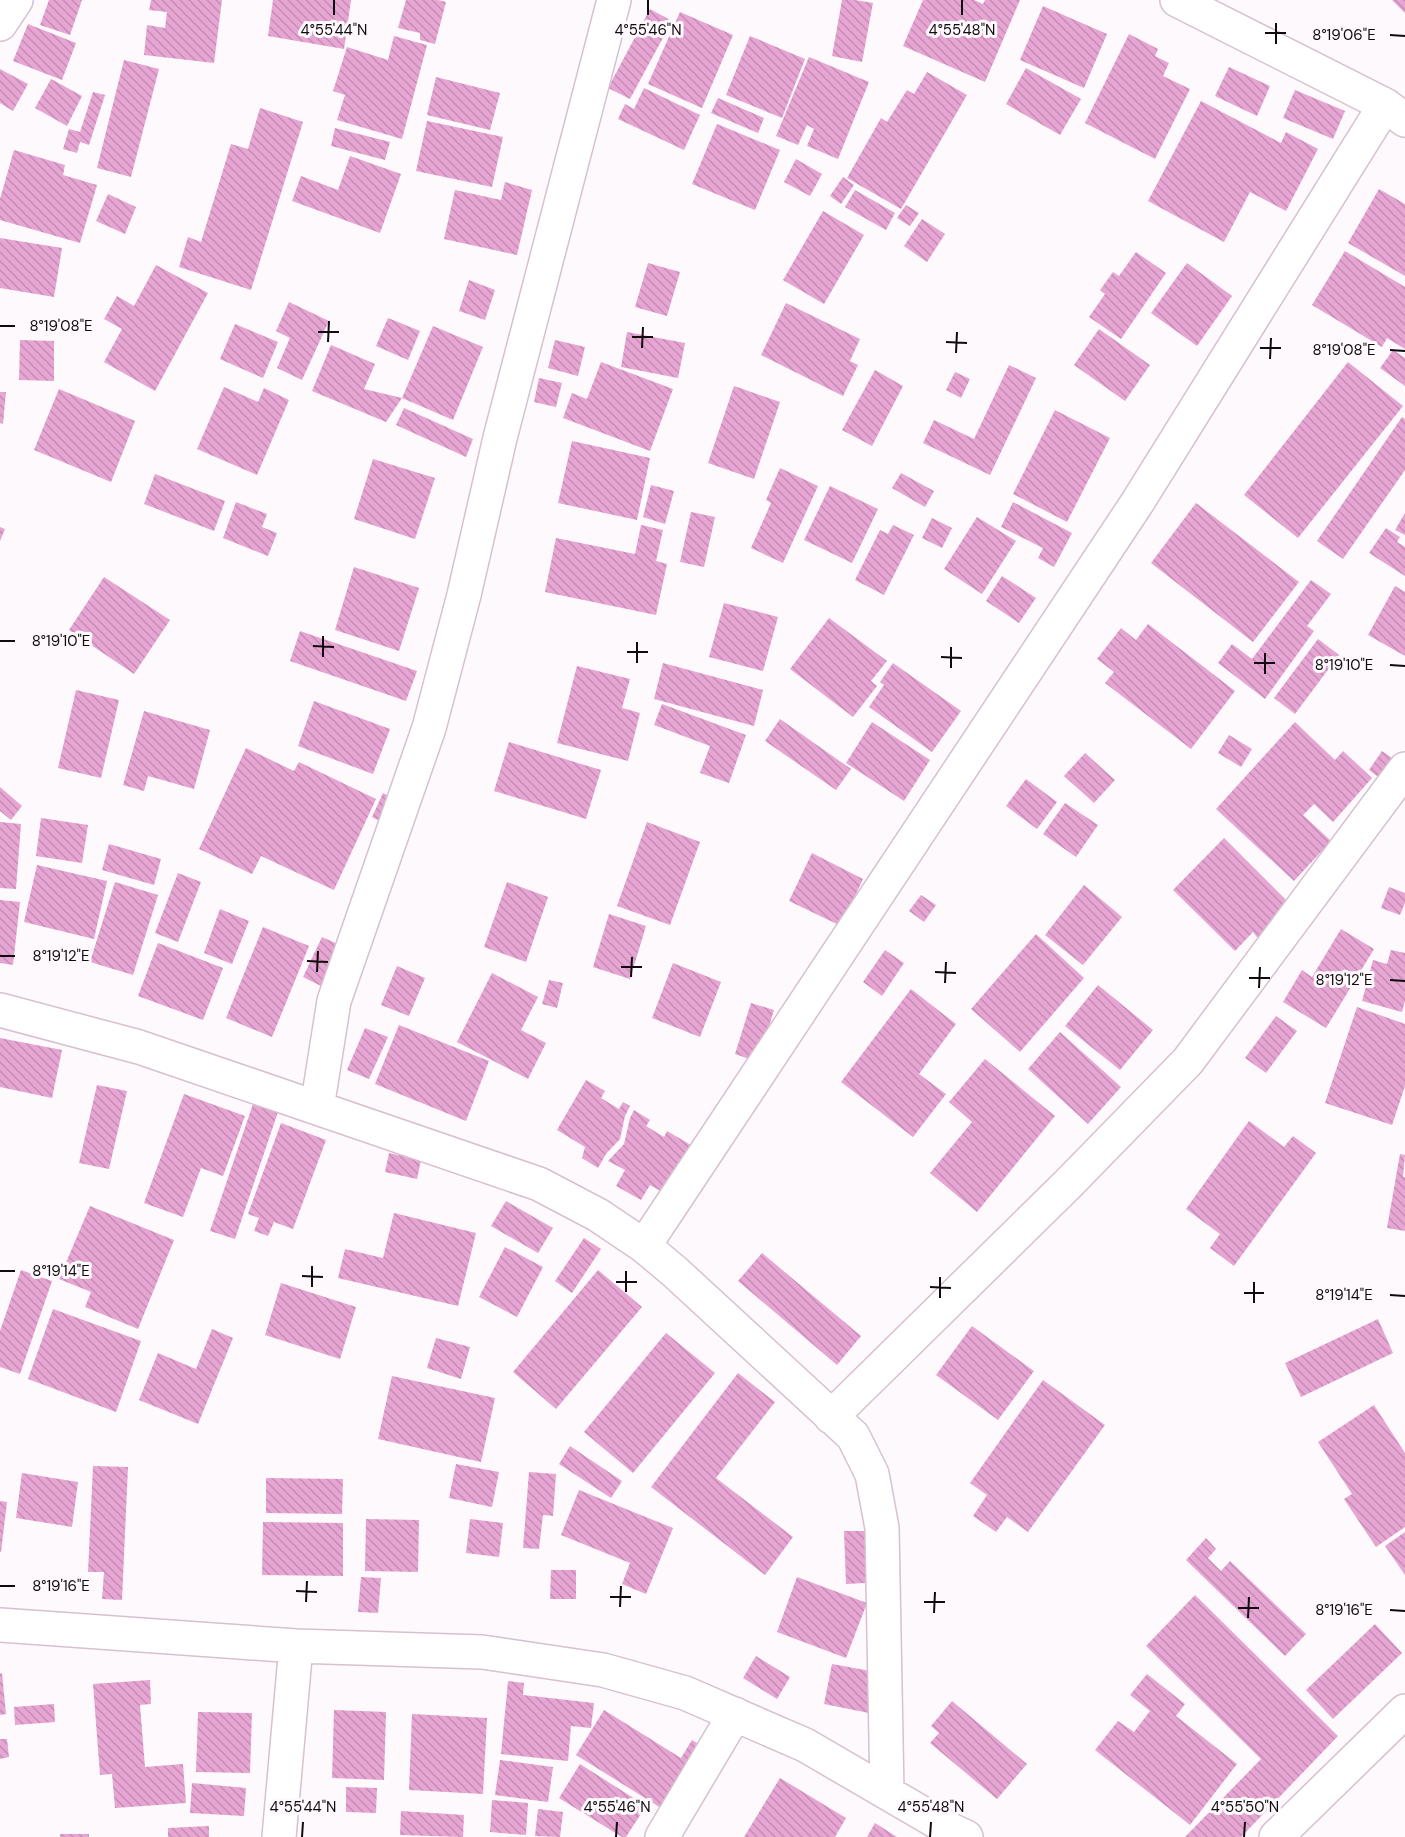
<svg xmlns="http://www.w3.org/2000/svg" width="1405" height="1837" viewBox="0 0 1405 1837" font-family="'DM Sans',sans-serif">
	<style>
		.building { fill: url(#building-back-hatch) }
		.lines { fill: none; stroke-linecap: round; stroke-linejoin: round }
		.street-casing { stroke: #d7c0cf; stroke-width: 36 }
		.secondary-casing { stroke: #d7c0cf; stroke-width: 36 }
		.street { stroke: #fff; stroke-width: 33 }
		.secondary { stroke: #fff; stroke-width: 33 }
		.ticks { fill: none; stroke: #110a0f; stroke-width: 2 }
		.ticks-label { font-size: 15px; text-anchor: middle; fill: #110a0f; stroke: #fef9fc; stroke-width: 6; stroke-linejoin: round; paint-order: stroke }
	</style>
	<defs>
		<pattern id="building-back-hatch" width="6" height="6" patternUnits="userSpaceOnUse" patternTransform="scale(1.5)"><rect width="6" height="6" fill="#e6a5d3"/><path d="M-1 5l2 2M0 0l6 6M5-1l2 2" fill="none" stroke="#c48db4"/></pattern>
	</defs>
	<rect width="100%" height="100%" fill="#fef9fc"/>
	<path class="building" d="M49,0H82L70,35L40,25Z
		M151,0H222L214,63L144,55L147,25L165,28L167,12L149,10Z
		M273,0H351L344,49L268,36Z
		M406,0H438L446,2L435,44L420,40V33L398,28Z
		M842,0H855L873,3L862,62L832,56Z
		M923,0H974L983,4L985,0H1020L985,82L903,46Z
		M1392,0H1405V13Z
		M1043,6L1107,34L1084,88L1020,60Z
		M650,9L672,21L630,99L608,88Z
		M680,12L733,35L702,108L648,84Z
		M28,24L76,43L62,80L13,61Z
		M1129,34L1158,49L1155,56L1169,63L1163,76L1190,89L1155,159L1085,123Z
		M394,36L427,45L402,139L337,120L345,95L333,91L347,47L388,60Z
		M750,36L805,59L782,118L726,95Z
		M809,57L869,82L838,159L807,146L814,129L807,125L798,145L776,136Z
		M124,60L159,69L131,177L97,168Z
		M1229,67L1270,86L1257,116L1215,96Z
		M1026,68L1081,99L1060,135L1006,104Z
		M0,69L28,84L13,111L0,103Z
		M927,72L967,95L901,209L847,178L881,118L887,122L907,90L914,94Z
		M436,77L500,93L490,130L427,115Z
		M51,79L82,96L67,126L35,108Z
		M644,88L700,115L684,150L618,119L625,104L634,109Z
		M1295,90L1345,111L1333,139L1283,118Z
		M93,92L105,95L89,145L80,142L77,153L63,149L69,129L80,132Z
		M718,98L764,118L758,133L711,113Z
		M1201,101L1281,143L1286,132L1318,149L1286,211L1250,192L1224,242L1148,201Z
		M260,108L303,122L251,290L179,267L188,237L201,242L231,144L248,149Z
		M427,121L503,137L492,187L416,171Z
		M717,124L780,150L755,210L692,184Z
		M335,128L390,142L385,160L331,146Z
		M14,150L65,165L63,175L97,185L80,243L0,220V199Z
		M350,156L401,174L380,233L292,201L301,176L338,190Z
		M796,159L822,174L810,196L784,182Z
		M843,177L854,185L841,204L830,196Z
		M505,182L532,190L517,255L444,239L455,190L501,200Z
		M1379,189L1405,204V276L1348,243Z
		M855,190L895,213L886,230L845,207Z
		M108,194L136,207L125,234L96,221Z
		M906,205L919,213L910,226L897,218Z
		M823,211L864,235L824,304L783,280Z
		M922,219L945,234L927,262L904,246Z
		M0,238L62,248L54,297L0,288Z
		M1345,251L1405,287V349L1387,338L1382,347L1312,305Z
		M1136,252L1166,273L1121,339L1089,317L1105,294L1100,290L1113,272L1119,276Z
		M648,263L680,272L667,316L635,307Z
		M1187,263L1232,296L1197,346L1151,313Z
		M156,265L208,293L155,391L104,362L122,329L104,319L117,296L134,306Z
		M469,280L495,290L485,320L459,311Z
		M289,302L329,321L302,380L277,368L290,338L276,331Z
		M786,303L860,339L850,361L858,365L843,396L761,355Z
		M388,318L420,331L408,360L376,346Z
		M235,324L278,342L263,378L220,359Z
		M433,326L483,347L453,420L402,398Z
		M1099,329L1150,365L1125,401L1074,365Z
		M627,332L685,343L678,378L621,367Z
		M20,340L54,341V381L19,380Z
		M555,340L585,347L578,376L548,368Z
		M331,345L375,364L364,389L402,398L386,422L312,391Z
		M1393,350L1405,358V386L1380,368Z
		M601,362L673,389L650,451L563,418L572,393L587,399Z
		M1348,362L1403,406L1298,538L1244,495Z
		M1009,365L1036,378L990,475L923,443L934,420L974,439Z
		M875,370L903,386L872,446L842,430Z
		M955,372L970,379L961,398L946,390Z
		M539,378L562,383L556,407L534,402Z
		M734,386L780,402L754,479L708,463Z
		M224,387L258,402L264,388L289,400L257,475L197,449Z
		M59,389L135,421L111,482L34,450Z
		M0,392H6L3,424L0,423Z
		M404,408L473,439L466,457L396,425Z
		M1055,410L1110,438L1067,522L1013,494Z
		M1402,417L1405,419V470L1343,559L1317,541Z
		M572,441L650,458L637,520L558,503Z
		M373,459L435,478L415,539L354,519Z
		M780,468L818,486L783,563L751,548L771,503L766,500Z
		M901,473L934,491L925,507L892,488Z
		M155,474L225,501L214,531L144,504Z
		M651,485L674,491L665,524L643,517Z
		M830,486L878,509L852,563L804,540Z
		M236,502L267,514L262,527L277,533L268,556L223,538Z
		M1013,502L1072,533L1054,567L1038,558L1043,548L1001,527Z
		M1196,503L1299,582L1253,642L1151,563Z
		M691,512L715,517L704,567L680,562Z
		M1405,513V535L1395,530Z
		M977,517L1016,541L982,594L944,569Z
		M932,518L952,528L942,548L922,538Z
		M641,525L663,530L656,561L667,564L656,615L545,592L556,538L635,554Z
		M893,525L914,535L884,595L855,580L880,530L888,534Z
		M0,527L5,529L0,541Z
		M1386,528L1400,537L1397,542L1405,547V576L1369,553Z
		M354,567L419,588L399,651L335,630Z
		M1002,576L1036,598L1019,623L986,601Z
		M104,577L170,620L134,674L69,630Z
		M1311,580L1331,594L1307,626L1314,631L1265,699L1218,663L1232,644L1252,659Z
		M1395,586L1405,592V656L1368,635Z
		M724,603L778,617L763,671L709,657Z
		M829,618L887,661L871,681L877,686L853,717L790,669Z
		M1148,624L1235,691L1191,749L1105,683L1114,672L1097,659L1121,628L1136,640Z
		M300,631L417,671L406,701L290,661Z
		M1318,639L1339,655L1295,714L1274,698Z
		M663,663L763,690L754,726L654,699Z
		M893,663L961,711L932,752L869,707L884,685L880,682Z
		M577,666L630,679L622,708L640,713L628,761L557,743Z
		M76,690L119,700L101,778L58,768Z
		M314,701L390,729L373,774L298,746Z
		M662,704L746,735L729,783L700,773L710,746L654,725Z
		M144,711L210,730L194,789L148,776L144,791L123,785Z
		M780,719L851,769L836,790L765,741Z
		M872,722L930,760L904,801L846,763Z
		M1295,722L1335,760L1343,751L1372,778L1333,822L1314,804L1303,815L1331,841L1294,881L1216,809Z
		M1229,735L1252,749L1241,767L1218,753Z
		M509,742L601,770L586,819L494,791Z
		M246,748L294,771L299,762L376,799L334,890L261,856L252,874L199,849Z
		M1382,751L1392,758L1378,777L1369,770Z
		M1085,753L1115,780L1094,803L1064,776Z
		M1026,779L1057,802L1037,829L1006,806Z
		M0,787L22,806L11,820L0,811Z
		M383,793L395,799L384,823L372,817Z
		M1065,803L1098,825L1076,857L1043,834Z
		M41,818L88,825L82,863L36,856Z
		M0,822L21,824L16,889L0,888Z
		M647,822L700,842L670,925L617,906Z
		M1224,838L1293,907L1260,941L1253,932L1235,951L1173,890Z
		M109,844L161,859L154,885L102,870Z
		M812,853L863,879L841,926L789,901Z
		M37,865L107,881L94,939L24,922Z
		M178,873L201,882L178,942L155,933Z
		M115,882L158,895L133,975L90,962Z
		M507,882L548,897L526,962L484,947Z
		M1084,885L1122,917L1083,965L1045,935Z
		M1389,887L1405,893V903L1400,915L1381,908Z
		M921,895L936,905L924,922L909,911Z
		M0,900L20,902L13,965L0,963Z
		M220,909L249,921L232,964L204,953Z
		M609,914L646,926L630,979L593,967Z
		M263,927L309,946L272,1037L226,1018Z
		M1341,929L1374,949L1326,1028L1283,1002L1302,970L1312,977Z
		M1036,934L1084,978L1020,1052L971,1009Z
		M322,937L344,947L325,988L303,977Z
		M158,943L223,968L203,1020L138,996Z
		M885,950L904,963L882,996L863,982Z
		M1391,950L1405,953V1001L1402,1012L1362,1001L1373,960L1387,964Z
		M673,963L721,982L700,1037L652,1018Z
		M397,966L425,978L409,1016L381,1005Z
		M492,973L538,997L521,1030L546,1043L528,1079L457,1042Z
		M549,980L563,983L557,1008L542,1004Z
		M1098,985L1153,1030L1120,1070L1065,1026Z
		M911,989L956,1024L919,1074L946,1094L913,1137L841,1082Z
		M751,1003L774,1010L758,1062L735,1054Z
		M1357,1007L1405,1024V1086L1392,1125L1325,1103Z
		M1276,1016L1297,1031L1266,1073L1245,1058Z
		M399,1025L489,1061L466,1121L375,1084Z
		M365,1028L388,1037L369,1079L347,1070Z
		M1060,1032L1121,1087L1088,1124L1028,1069Z
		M0,1038L62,1050L52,1098L0,1087Z
		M985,1059L1055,1116L977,1212L930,1173L972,1122L949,1102Z
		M586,1080L605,1091L601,1098L619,1109L623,1102L630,1106L625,1116L620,1139L606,1154L598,1168L582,1158L585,1147L557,1130Z
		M97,1085L127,1091L109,1169L79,1163Z
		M184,1094L245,1116L223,1176L201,1168L183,1217L144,1203Z
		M254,1101L279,1109L235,1239L210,1231Z
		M634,1110L650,1120L646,1126L664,1137L667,1131L696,1148L669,1196L650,1185L641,1200L616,1186L625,1170L608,1161L624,1144L630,1118Z
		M1249,1121L1284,1147L1293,1136L1316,1153L1234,1266L1210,1248L1220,1234L1186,1209Z
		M281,1123L326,1140L293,1229L274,1222L268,1236L254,1231L259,1218L248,1214Z
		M389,1153L421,1160L417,1179L385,1172Z
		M1400,1154L1405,1155L1403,1177H1405V1231L1387,1228Z
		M506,1201L553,1228L538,1253L491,1226Z
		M90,1206L174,1240L138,1329L85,1307L91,1292L59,1279Z
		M394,1213L476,1233L458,1306L338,1278L345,1249L383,1258Z
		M584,1238L601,1249L572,1293L555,1281Z
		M505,1247L543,1267L517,1317L479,1297Z
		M762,1253L861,1336L837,1365L738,1281Z
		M21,1270L52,1281L20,1374L0,1367V1331Z
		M598,1270L642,1307L556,1409L513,1372Z
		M281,1283L356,1307L340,1359L265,1335Z
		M53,1309L141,1341L116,1412L28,1379Z
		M1378,1319L1393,1353L1301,1397L1285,1363Z
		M972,1326L1034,1371L998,1420L936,1375Z
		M212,1329L233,1338L198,1424L139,1400L158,1353L196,1369Z
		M666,1333L715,1373L633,1473L584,1432Z
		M436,1338L470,1347L461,1379L427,1368Z
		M738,1373L775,1402L716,1478L793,1537L765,1575L651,1487Z
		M392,1376L495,1398L481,1462L378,1439Z
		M1043,1380L1105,1425L1028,1532L1007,1517L996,1532L973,1516L987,1495L970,1483Z
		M1374,1405L1405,1453V1527L1376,1547L1344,1499L1352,1494L1318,1442Z
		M570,1446L622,1481L611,1498L559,1464Z
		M456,1464L499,1472L492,1507L449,1498Z
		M93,1466L128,1467L122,1600L102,1599L104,1572H88Z
		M529,1472L556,1474L553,1516L543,1515L539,1549L523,1548Z
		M22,1473L78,1482L72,1527L16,1518Z
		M266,1478L343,1479L342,1514L266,1513Z
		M579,1490L673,1528L646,1594L622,1584L630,1563L561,1535Z
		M0,1501L7,1502L1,1552H0Z
		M366,1519L419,1520L418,1572L365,1571Z
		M470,1519L503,1523L499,1557L466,1553Z
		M263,1522L343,1523V1576L262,1575Z
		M844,1531H865L866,1583L846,1584Z
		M1405,1532V1575L1385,1546Z
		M1206,1538L1216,1549L1208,1558L1221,1571L1230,1561L1306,1634L1285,1656L1186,1560Z
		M551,1570H576V1599H550Z
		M361,1577L381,1578L378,1613L358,1612Z
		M797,1577L867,1603L846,1658L777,1632Z
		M1195,1595L1338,1736L1241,1837H1185L1261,1759L1146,1646Z
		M1375,1624L1402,1653L1333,1719L1306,1690Z
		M756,1656L790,1677L777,1699L743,1678Z
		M832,1664L876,1672L869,1713L824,1704Z
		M2,1673L6,1714L0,1715V1674Z
		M1147,1674L1185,1704L1176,1716L1237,1764L1190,1825L1095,1750L1118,1721L1134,1732L1150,1711L1130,1695Z
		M150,1680L151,1704L140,1705L145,1767L183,1764L186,1803L115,1808L112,1774L100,1775L93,1684Z
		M508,1681L524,1683L523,1695L594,1703L591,1728L571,1726L568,1761L501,1754Z
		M952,1701L1027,1764L997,1799L930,1743L939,1733L931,1726Z
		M54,1704L55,1722L15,1725L14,1707Z
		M334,1710L386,1712L384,1780L332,1778Z
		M604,1710L681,1758L692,1740L708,1750L669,1813L576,1755Z
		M198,1712L252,1713L250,1773L196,1772Z
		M412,1714L487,1718L483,1794L409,1790Z
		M0,1739H7L9,1757L0,1759Z
		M500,1760L553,1767L548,1802L495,1795Z
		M580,1764L646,1806L626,1837H622L559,1798Z
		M780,1778L846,1818L835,1837H744Z
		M192,1783L246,1788L244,1816L190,1813Z
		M346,1787L377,1788L376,1813L346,1812Z
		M492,1800L528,1803L526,1835L490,1832Z
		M538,1809L563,1812L560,1837L535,1836Z
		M401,1811L464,1815L463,1837L400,1835Z
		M875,1823L897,1837H867Z
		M209,1826V1837H168V1828Z
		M60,1834H89V1837H60Z"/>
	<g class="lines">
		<defs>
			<path id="street" d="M1177,0L1385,105L1405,120
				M0,1010L139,1047L539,1184L598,1215L644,1246L675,1272L853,1436L872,1474L882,1528L887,1792
				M317,1108L334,1001L429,728L464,595L500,438L614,0
				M644,1246L1137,503L1385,105
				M831,1417L1069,1183L1188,1061L1405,769
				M0,1625L296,1646L482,1652L603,1670L685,1693L805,1745L951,1830L966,1837
				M279,1837L296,1646
				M662,1837L735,1714
				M1276,1837L1405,1711"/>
			<path id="secondary" d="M0,24L16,0"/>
		</defs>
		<use href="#street" class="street-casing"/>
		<use href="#secondary" class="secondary-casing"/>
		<use href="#street" class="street"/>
		<use href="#secondary" class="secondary"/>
	</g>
	<path class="ticks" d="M334,15V0M648,15V0M962,15V0M1265,33H1286M1390,35L1405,36M1276,44V23M0,326H15M318,332H339M632,337H653M328,342L329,321M946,342L967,343M642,348L643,327M1260,348H1281M1390,350L1405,351M956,353L957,332M1270,359L1271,338M0,641H15M313,646L334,647M627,652H648M323,657V636M941,657L962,658M637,663V642M1254,663H1275M1390,665L1405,666M951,668V647M1265,674V653M0,956H15M307,961L328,962M621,967H642M317,972L318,951M935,972L956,973M631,977L632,957M1249,978H1270M1390,980L1405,981M945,983L946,962M1259,988L1260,967M0,1271H15M302,1276L323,1277M616,1282H637M312,1287V1266M930,1287L951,1288M626,1292V1271M1244,1293H1264M1390,1295L1405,1296M940,1298V1277M1254,1303V1282M0,1586H15M296,1591L317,1592M610,1597H631M306,1602L307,1581M924,1602H945M620,1607L621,1586M1238,1608H1259M1390,1610L1405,1611M934,1613L935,1592M1248,1618L1249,1597M302,1837L303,1822M616,1837L617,1822M930,1837L931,1822M1244,1837L1245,1822"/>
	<g class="ticks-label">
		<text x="334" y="35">4°55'44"N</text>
		<text x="648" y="35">4°55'46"N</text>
		<text x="962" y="35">4°55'48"N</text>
		<text x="1344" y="40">8°19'06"E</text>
		<text x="61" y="331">8°19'08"E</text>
		<text x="1344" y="355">8°19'08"E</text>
		<text x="61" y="646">8°19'10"E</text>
		<text x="1344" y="670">8°19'10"E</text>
		<text x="61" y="961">8°19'12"E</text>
		<text x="1344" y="985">8°19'12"E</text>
		<text x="61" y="1276">8°19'14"E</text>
		<text x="1344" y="1300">8°19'14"E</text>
		<text x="61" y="1591">8°19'16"E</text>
		<text x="1344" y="1615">8°19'16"E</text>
		<text x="303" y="1812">4°55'44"N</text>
		<text x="617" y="1812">4°55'46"N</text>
		<text x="931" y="1812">4°55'48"N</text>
		<text x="1245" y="1812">4°55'50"N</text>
	</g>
</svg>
